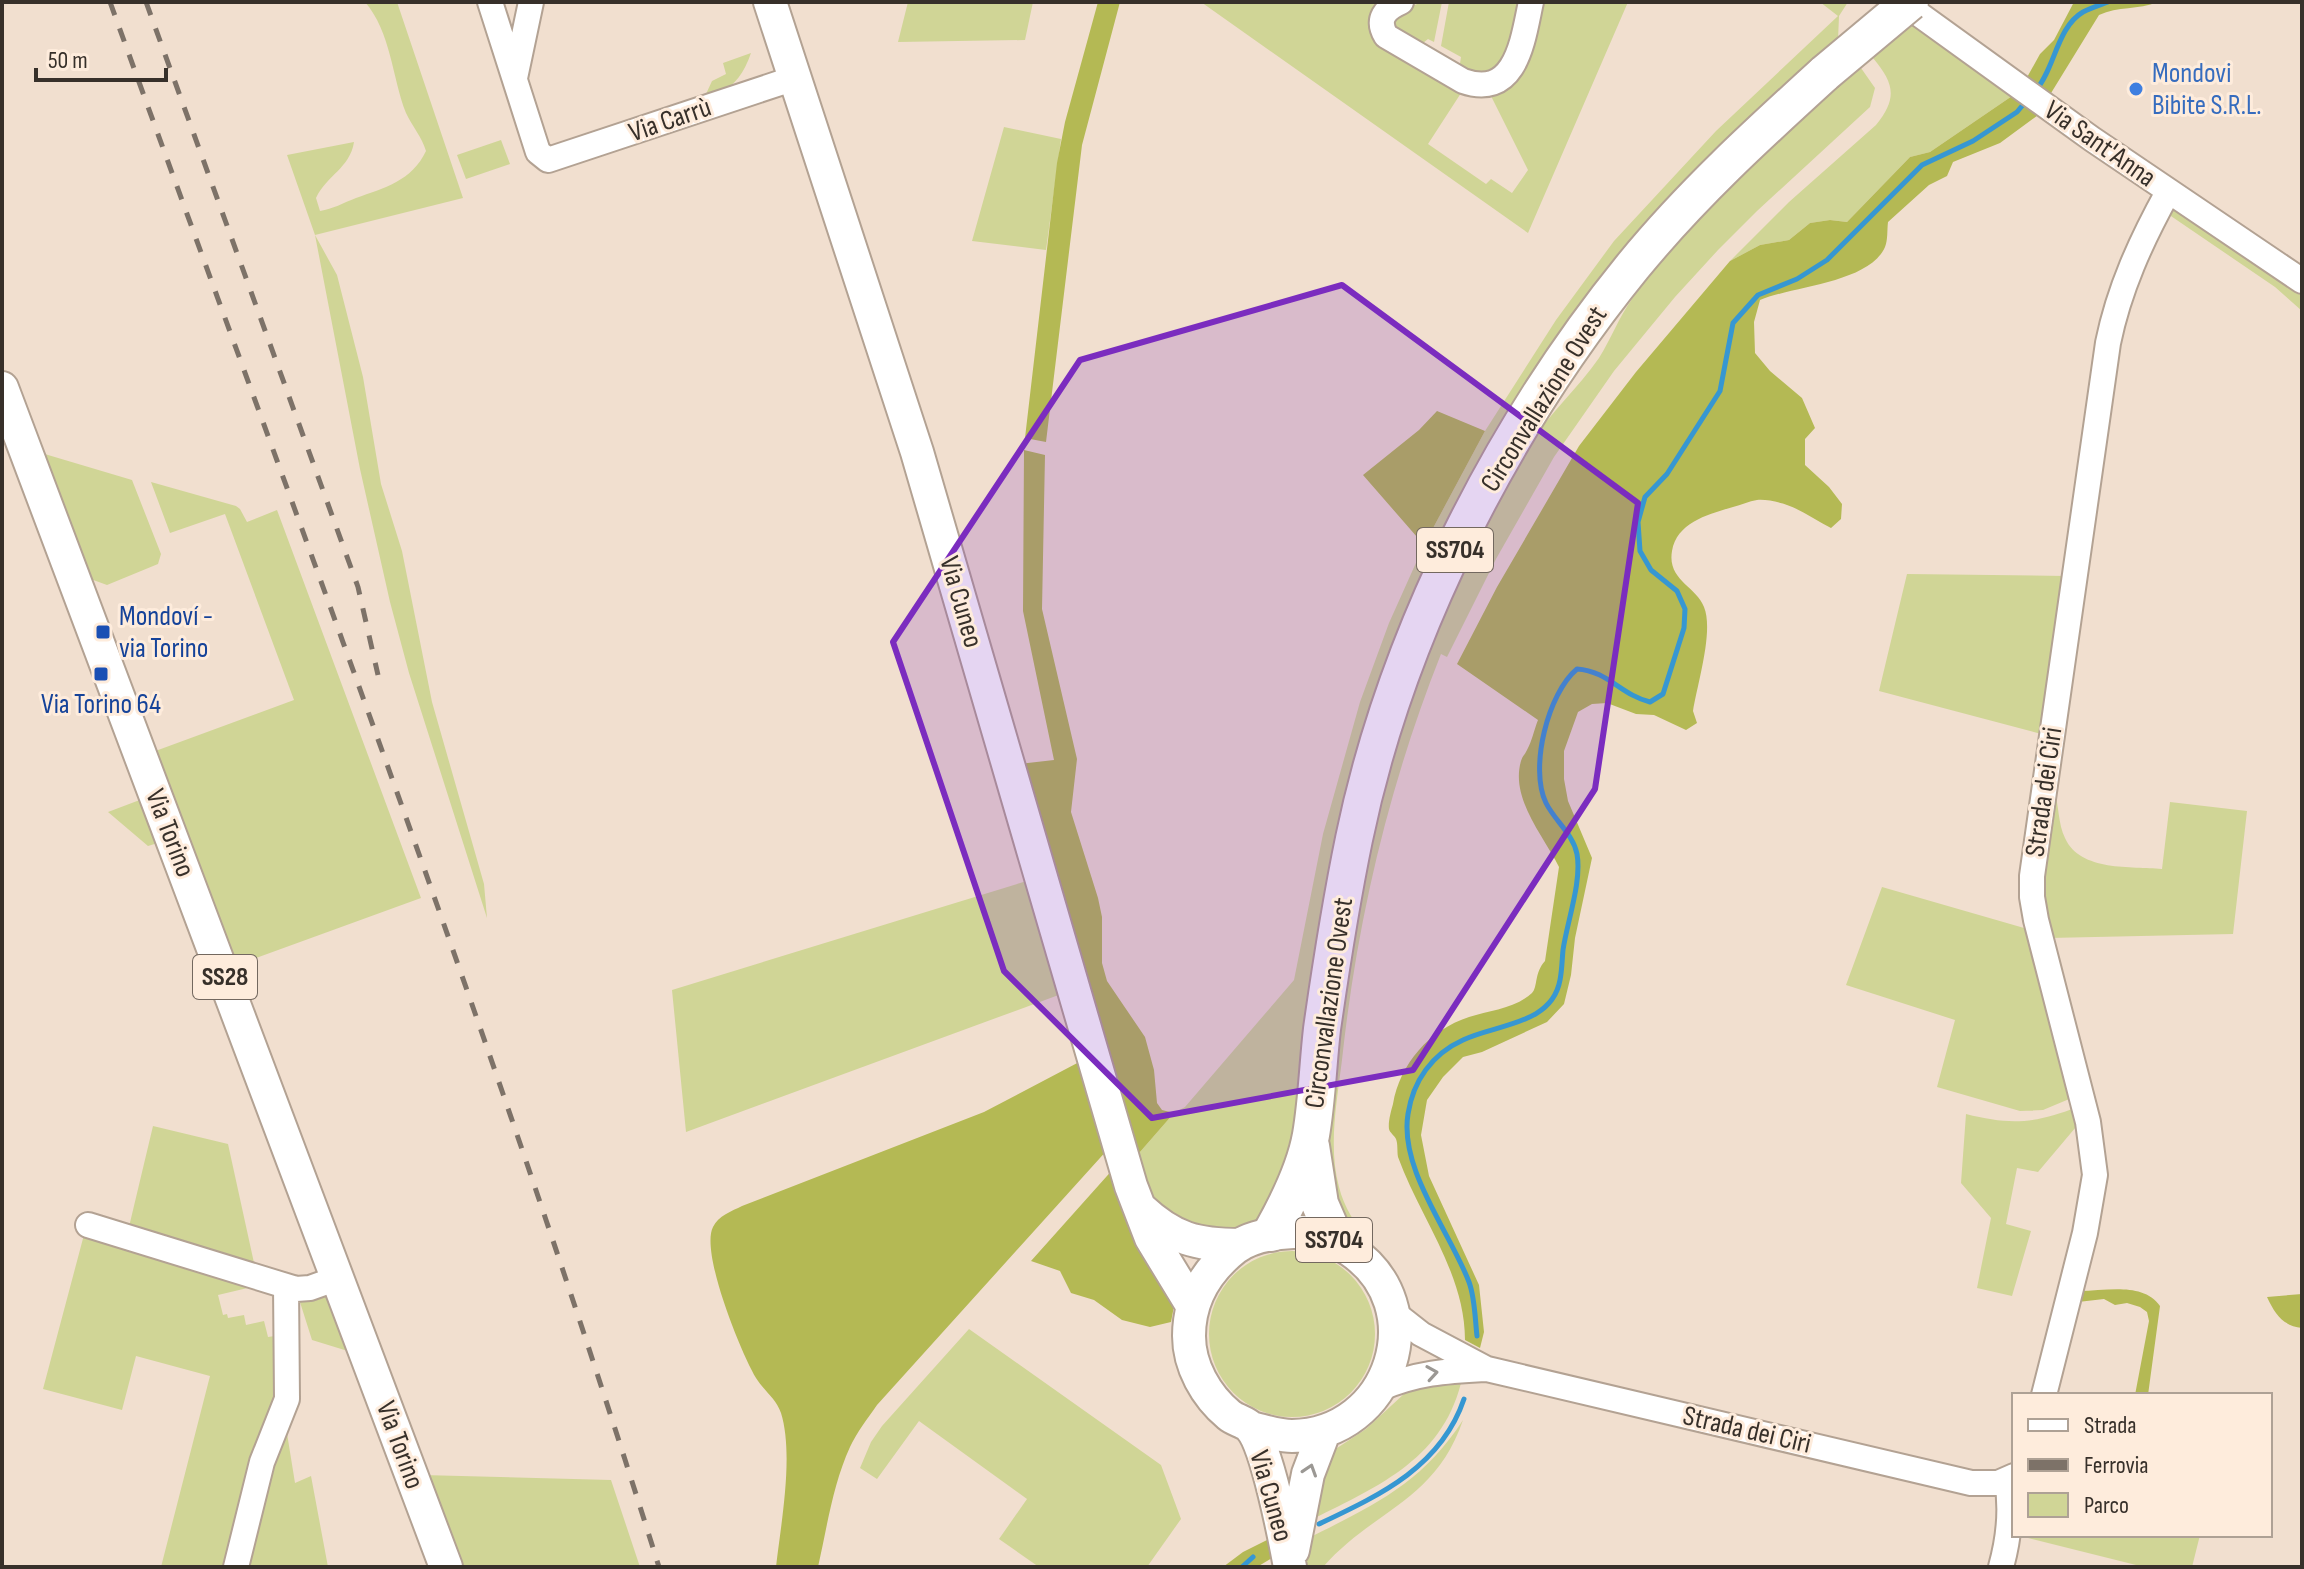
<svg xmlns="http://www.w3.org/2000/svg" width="2304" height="1569" viewBox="0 0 2304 1569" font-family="'Sofia Sans Condensed',sans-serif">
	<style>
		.green { fill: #d0d596 }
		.forest { fill: #b4b954 }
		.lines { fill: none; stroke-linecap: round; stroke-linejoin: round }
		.stream { stroke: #3697d2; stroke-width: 5 }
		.minor-casing { stroke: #b3a293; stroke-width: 28 }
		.major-casing { stroke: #b3a293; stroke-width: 36 }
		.highway-casing { stroke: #b3a293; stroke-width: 40 }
		.minor { stroke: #fff; stroke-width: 24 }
		.major { stroke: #fff; stroke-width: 32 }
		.highway { stroke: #fff; stroke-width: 36 }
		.rail { stroke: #7d7268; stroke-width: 5; stroke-dasharray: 14 14; stroke-linecap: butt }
		.highway-bridge-casing { stroke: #b3a293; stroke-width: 40; stroke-linecap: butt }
		.highway-bridge { stroke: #fff; stroke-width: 36 }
		.oneway { stroke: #9b9894 }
		.marked { fill: #7b2cbf; fill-opacity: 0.2; stroke: #7b2cbf; stroke-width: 6; stroke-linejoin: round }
		.shop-dot { fill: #3f7fe0; stroke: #feecdc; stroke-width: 3 }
		.transit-dot { fill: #1a4fb4; stroke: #feecdc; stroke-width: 3 }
		.labels { text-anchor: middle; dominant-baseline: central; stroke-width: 6; stroke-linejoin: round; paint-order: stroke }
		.shield { fill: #feecdc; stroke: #73685f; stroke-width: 2 }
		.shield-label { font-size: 26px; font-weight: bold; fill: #37302a }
		.shop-label { font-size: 28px; fill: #366cbe; stroke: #feecdc; text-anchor: start }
		.street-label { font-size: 28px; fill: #37302a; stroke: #feecdc }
		.transit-label { font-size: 28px; fill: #164399; stroke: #feecdc; text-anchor: start }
	</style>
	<rect width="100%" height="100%" fill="#f1dfcf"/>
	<path class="green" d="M365,2H397L463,198L315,235L337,275L363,377L381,484L402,551L432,702L484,884L487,918L409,673L390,602L360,469L315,235L287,155L354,142C350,168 327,175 316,198L320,211C333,209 343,203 356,198C384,188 412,181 426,151C422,137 412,126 406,113C392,77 391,32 365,2Z
		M908,2H1033L1025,40L898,42Z
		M1201,2H1383L1374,15L1463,90L1428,144L1486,184L1491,179L1512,193L1528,170L1490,94L1541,2H1628L1528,233Z
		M1422,2H1442L1434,42L1428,39L1418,47L1397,34L1390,19L1400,11Z
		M1449,2H1521L1506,61L1487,74L1459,70L1461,57L1441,46Z
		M1820,2H1848L1839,16L1838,40L1783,87L1450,526L1295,1143L1258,1226L1210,1234L1155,1205L1133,1160L1174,1113L1185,1107L1294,980L1323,834L1360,702L1389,623L1424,545L1485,431L1556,320L1614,241L1716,131L1838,16Z
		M1915,22L2015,94L1930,152L1910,157L1847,222L1830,220L1810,223L1789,240L1760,245L1730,261L1789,202L1876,125C1898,98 1894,83 1873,58Z
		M751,53C737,94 713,97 677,112L671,106L706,94L712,81L726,74L723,63Z
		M1861,68L1875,88L1870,107L1757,211L1718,250L1675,297L1614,371L1554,457L1496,559L1447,657L1441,654C1389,785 1357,920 1342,1060C1337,1101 1328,1146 1339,1187C1344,1207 1355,1225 1369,1239C1309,1209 1330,1113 1337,1058C1341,1016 1344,973 1351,930C1355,901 1364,873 1371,844C1404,703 1456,568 1531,443C1549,414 1579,387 1599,358C1611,339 1619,317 1632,299C1696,211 1778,138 1861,68Z
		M1004,127L1061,139L1046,250L972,241Z
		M501,140L510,164L466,179L457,155Z
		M2173,207L2302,295V311L2275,287L2165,212Z
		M38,452L132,480L161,554L158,564L107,585L85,577Z
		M151,482L236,506L240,509L247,522L277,510L421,898L253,959L228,962L150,753L294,700L225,514L170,533Z
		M1907,574L2066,576L2045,735L1879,691Z
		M2054,789C2059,805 2058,824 2065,838C2080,872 2132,866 2162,869L2170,802L2247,811L2233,934L2049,938L2038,886Z
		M145,798L161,842L148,846L108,812Z
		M1030,880L1064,993L686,1132L672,990Z
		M1882,887L2031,930L2074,1097L2043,1110L2020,1111L1937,1087L1955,1020L1846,985Z
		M2077,1107L2081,1121L2038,1172L2017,1168L2006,1224L2031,1231L2012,1296L1977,1288L1991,1218L1961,1183L1966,1114C2009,1125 2035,1124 2077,1107Z
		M153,1126L228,1144L256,1272L128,1231Z
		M85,1231L256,1286L218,1295L223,1315L227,1314L228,1318L244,1315L246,1325L264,1321L268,1337L282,1335L284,1388L231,1567H161L210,1376L136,1356L122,1410L43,1389Z
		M1209 1334a83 83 0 1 1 166 0a83 83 0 1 1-166 0Z
		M329,1288L351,1352L312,1340L299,1299Z
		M969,1329L1161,1465L1181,1519L1147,1567H1039L999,1539L1027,1499L919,1421L877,1479L860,1468L871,1442L882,1426Z
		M1448,1382L1461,1383C1441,1462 1374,1488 1307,1522L1331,1452L1366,1429L1405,1393Z
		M1463,1420C1435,1502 1374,1509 1323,1567H1305L1307,1539C1373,1505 1421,1485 1463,1420Z
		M285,1421L295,1483L311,1476L328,1567H243Z
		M422,1475L611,1480L640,1567H456Z
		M2016,1535H2200L2192,1567H2144Z"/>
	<path class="forest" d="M1098,2H1120L1082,145L1046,442L1025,438L1057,163L1065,122Z
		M2074,2H2158C2138,10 2118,6 2099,15L2048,98L2025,81L2040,54L2054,40Z
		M2015,94L2041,113L2000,143L1953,162L1947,176L1929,185L1888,222C1887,230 1888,240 1885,247C1869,283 1793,286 1760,300L1754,322L1755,353L1770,371L1802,398L1815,428L1805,439V465L1829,487L1842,504L1841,519L1831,528C1817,521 1802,510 1787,505C1779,502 1765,499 1757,500C1749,501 1741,505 1733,507C1709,514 1677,522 1672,551C1667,580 1696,586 1704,607C1714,631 1697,685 1693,711L1697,723L1686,730L1654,715L1636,714L1607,703L1592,704L1578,712L1564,751V779L1568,801L1592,858L1575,938L1571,975L1564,1004L1547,1022L1482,1052L1463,1057L1443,1077L1427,1100L1421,1135L1429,1176L1479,1285L1484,1332L1480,1348L1465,1340C1465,1273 1420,1218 1398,1157C1397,1151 1398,1144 1396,1139C1394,1135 1390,1133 1389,1129C1388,1122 1391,1111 1393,1104C1400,1064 1429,1030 1469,1017C1490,1010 1514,1009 1532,993C1538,987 1534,973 1545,961L1559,867C1544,836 1510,799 1521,761C1524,753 1523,758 1527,750C1532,741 1534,730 1538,720L1457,664L1497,587L1579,446L1636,372L1730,261L1760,245L1789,240L1810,223L1830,220L1847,222L1910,157L1930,152Z
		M1437,411L1485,431L1424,545L1363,475L1419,430Z
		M1024,450L1045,455L1042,609L1077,759L1071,812L1098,898L1102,917V963L1107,981L1145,1037L1154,1070L1157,1103L1162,1110L1174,1113L1133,1160L1019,764L1054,760L1023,611Z
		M1083,1060L1109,1148L877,1405C868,1418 857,1432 850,1447C833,1484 827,1527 818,1567H776C781,1523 794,1455 781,1413C776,1398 764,1391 756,1378C741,1353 700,1252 713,1227C718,1216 732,1211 742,1206L984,1112Z
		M1115,1167L1174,1306L1171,1322L1150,1327L1122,1320L1094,1300L1071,1293L1060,1271L1031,1261Z
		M2080,1291C2106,1291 2143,1282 2160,1306L2148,1395H2135L2149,1321L2147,1312L2140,1307L2127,1303L2115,1305L2104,1299L2078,1302Z
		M2302,1294V1328C2283,1326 2275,1314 2267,1297Z
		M1269,1539L1272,1558L1257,1567H1223L1243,1552Z"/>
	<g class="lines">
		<path class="stream" d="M2036,90C2055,68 2057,27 2083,12C2091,8 2100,5 2108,2
			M1477,1336C1475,1319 1475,1298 1469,1282C1450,1232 1399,1169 1408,1114C1413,1081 1432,1054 1463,1040C1496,1024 1552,1025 1560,980C1562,970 1562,960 1563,950C1567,922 1582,882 1577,854C1573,834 1555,821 1546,803C1529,768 1548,693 1577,669C1608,671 1621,695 1650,702L1663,694L1684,628L1685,609L1677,591L1651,570L1640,551L1638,522L1645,497L1667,474L1720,391L1733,323L1758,295L1797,279L1827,260L1922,165L1973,141L2017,112L2027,100
			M1319,1524C1380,1495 1441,1467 1464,1399
			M1242,1567L1253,1557"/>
		<defs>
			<path id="minor" d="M490,2L538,152L548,160L795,78
				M1401,2C1385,9 1376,19 1386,36L1463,81C1517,100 1523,38 1531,2
				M1902,2L2092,139L2302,281
				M515,78L531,2
				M88,1225L296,1289L310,1288L338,1278
				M1393,1312L1421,1334L1487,1369L1971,1483H1998L2014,1476
				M1379,1389C1416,1373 1445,1371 1485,1369
				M2044,1395L2085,1233L2095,1175L2088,1122L2036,920L2032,897V876L2108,343C2119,289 2141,241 2168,192
				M236,1567L262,1462L287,1399L286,1286
				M2001,1567C2009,1538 2012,1510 2007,1481"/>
			<path id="major" d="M770,2L917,452L1131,1186L1151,1238L1193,1307
				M2,388L446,1567
				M1141,1209C1173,1239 1197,1245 1240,1245
				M1251,1428C1264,1431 1279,1436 1292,1436C1392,1435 1434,1306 1350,1250C1333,1238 1313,1231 1293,1232C1273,1233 1251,1236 1235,1248C1207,1270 1189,1299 1189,1336C1189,1366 1206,1396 1229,1415C1235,1420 1245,1422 1250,1427C1267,1445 1285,1540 1290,1567
				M1293,1550L1308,1474L1324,1432"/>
			<path id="highway" d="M1311,1146L1320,1204L1336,1241
				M1271,1233C1288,1203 1305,1169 1311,1135C1317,1100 1318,1064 1322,1029C1331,966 1341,902 1354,839C1396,635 1502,427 1633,266C1691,195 1758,134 1825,73"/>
		</defs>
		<use href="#minor" class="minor-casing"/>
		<use href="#major" class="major-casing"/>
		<use href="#highway" class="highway-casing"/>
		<use href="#minor" class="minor"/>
		<use href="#major" class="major"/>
		<use href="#highway" class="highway"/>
		<path class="rail" d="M110,2C298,522 494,1039 659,1567
			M146,2L358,587L378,675"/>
		<defs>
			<path id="highway-bridge" d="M1825,73L1910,2"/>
		</defs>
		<use href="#highway-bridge" class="highway-bridge-casing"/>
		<use href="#highway-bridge" class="highway-bridge"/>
	</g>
	<defs><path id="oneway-chevron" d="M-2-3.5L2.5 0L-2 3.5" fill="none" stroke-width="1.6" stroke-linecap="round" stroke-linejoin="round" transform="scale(2)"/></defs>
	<g class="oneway">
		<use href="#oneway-chevron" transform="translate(1432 1373) rotate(-9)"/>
		<use href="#oneway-chevron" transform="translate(1310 1470) rotate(-72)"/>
	</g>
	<path class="marked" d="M1342,285L1638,503L1595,789L1413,1070L1152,1118L1004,971L893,642L1080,360Z"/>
	<circle class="shop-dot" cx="2136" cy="89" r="8"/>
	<g class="transit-dot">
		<rect x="95" y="624" width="16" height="16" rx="4"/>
		<rect x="93" y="666" width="16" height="16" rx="4"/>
	</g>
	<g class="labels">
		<g class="shield">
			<rect x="1417" y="528" width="76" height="44" rx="6"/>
			<rect x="193" y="955" width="64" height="44" rx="6"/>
			<rect x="1296" y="1218" width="76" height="44" rx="6"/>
		</g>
		<g class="shield-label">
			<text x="1455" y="550">SS704</text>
			<text x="225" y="977">SS28</text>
			<text x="1334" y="1240">SS704</text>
		</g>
		<g class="shop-label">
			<text x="2152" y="73">Mondovi<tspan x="2152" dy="32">Bibite S.R.L.</tspan></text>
		</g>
		<g class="street-label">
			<text transform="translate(670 120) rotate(-19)">Via Carrù</text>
			<text transform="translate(2100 144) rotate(35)">Via Sant'Anna</text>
			<text transform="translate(1544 399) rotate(-58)">Circonvallazione Ovest</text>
			<text transform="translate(961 602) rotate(74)">Via Cuneo</text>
			<text transform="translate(2044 792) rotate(-82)">Strada dei Ciri</text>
			<text transform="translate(170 833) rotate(69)">Via Torino</text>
			<text transform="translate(1329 1003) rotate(-82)">Circonvallazione Ovest</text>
			<text transform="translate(1747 1430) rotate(13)">Strada dei Ciri</text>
			<text transform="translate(400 1445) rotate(70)">Via Torino</text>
			<text transform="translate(1271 1496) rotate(74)">Via Cuneo</text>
		</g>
		<g class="transit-label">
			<text x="119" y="616">Mondoví -<tspan x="119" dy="32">via Torino</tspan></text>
			<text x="101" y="704" text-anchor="middle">Via Torino 64</text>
		</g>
	</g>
	<rect width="2304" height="1569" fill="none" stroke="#37302a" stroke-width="8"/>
	<rect x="2012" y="1393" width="260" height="144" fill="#feecdc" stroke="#aea195" stroke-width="2"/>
	<rect x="2028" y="1419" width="40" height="12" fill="#ffffff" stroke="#aea195" stroke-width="2"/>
	<text x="2084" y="1433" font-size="24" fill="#37302a">Strada</text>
	<rect x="2028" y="1459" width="40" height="12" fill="#7d7268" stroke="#aea195" stroke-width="2"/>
	<text x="2084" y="1473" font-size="24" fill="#37302a">Ferrovia</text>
	<rect x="2028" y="1493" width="40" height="24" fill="#d0d596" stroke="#aea195" stroke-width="2"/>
	<text x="2084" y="1513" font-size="24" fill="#37302a">Parco</text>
	<path d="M36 68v12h130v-12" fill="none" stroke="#37302a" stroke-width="4"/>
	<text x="48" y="68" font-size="24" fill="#37302a" stroke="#feecdc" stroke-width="6" paint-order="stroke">50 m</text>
</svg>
